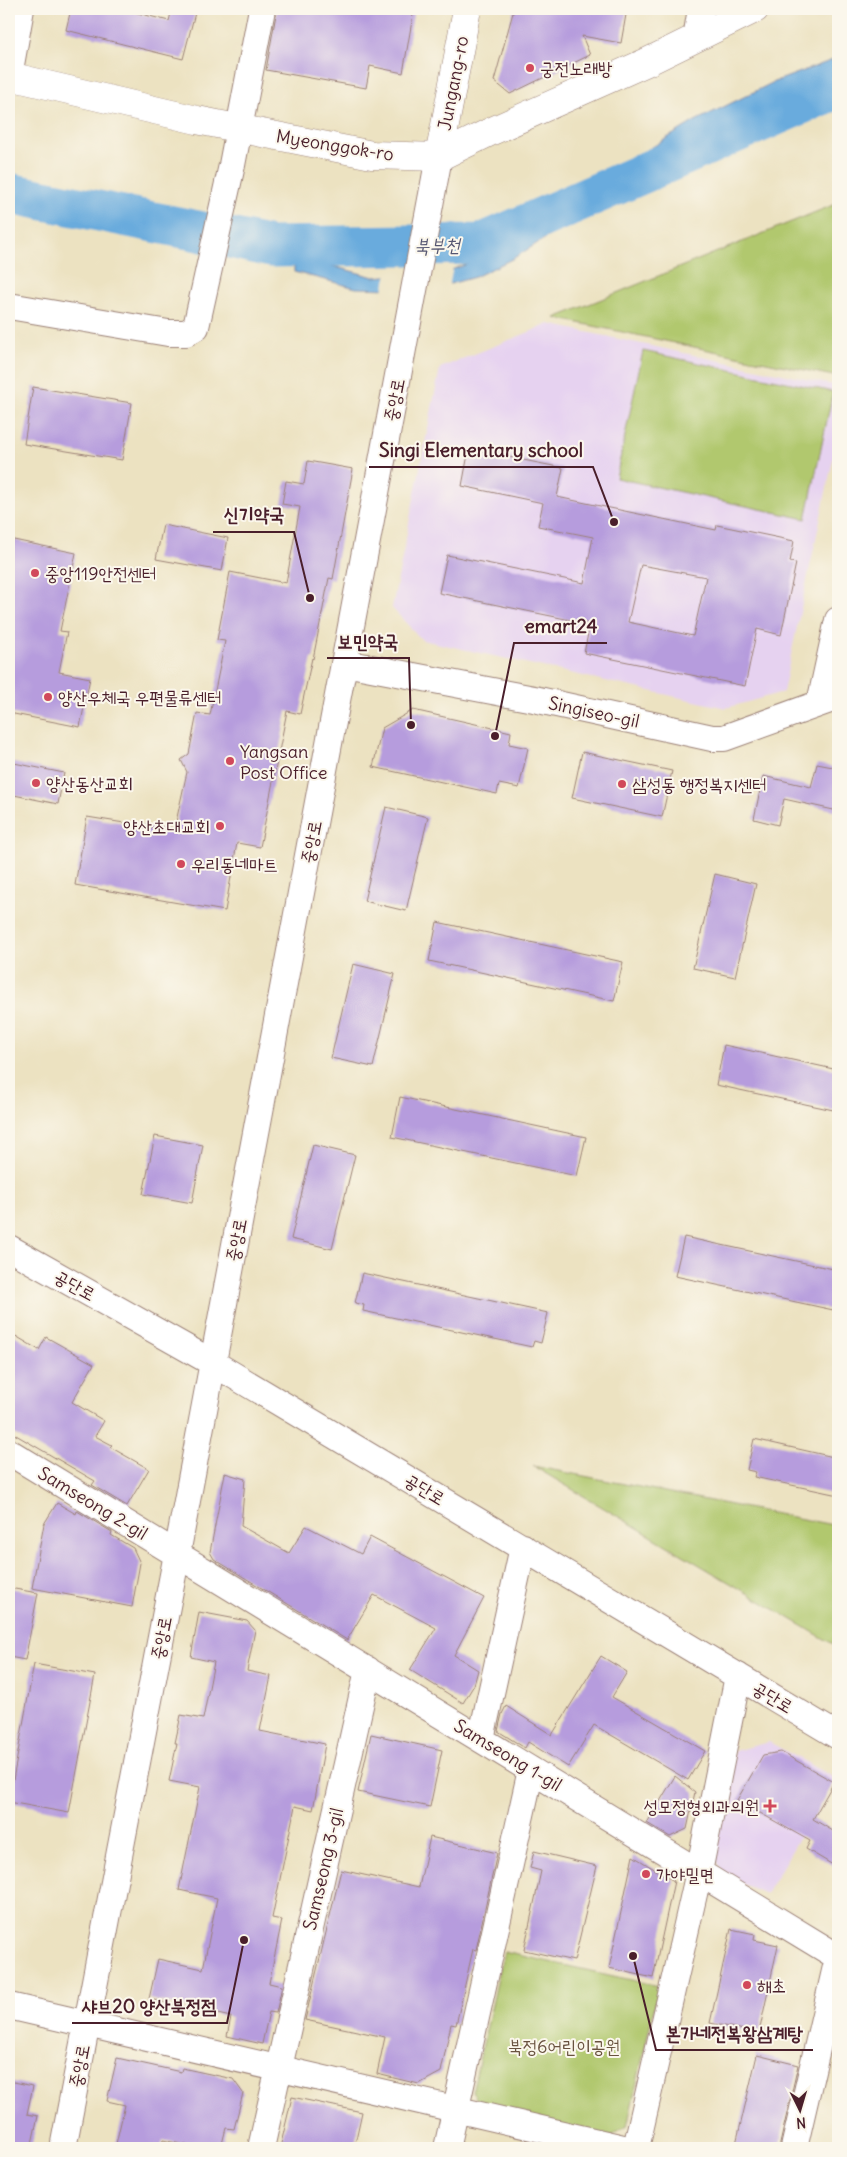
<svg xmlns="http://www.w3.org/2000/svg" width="847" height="2157" viewBox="0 0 847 2157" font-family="Delius,'Poor Story',sans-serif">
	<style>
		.built { fill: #e6d2f0 }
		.green { fill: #b1c86e; stroke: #7e744c }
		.water { fill: #69abdd; stroke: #5a6584 }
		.pier { fill: #ece2c1 }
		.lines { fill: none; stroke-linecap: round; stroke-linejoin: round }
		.river { stroke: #69abdd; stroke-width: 41 }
		.building { fill: #b69cdd; fill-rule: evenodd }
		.minor-casing { stroke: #9b8076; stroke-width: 28 }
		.major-casing { stroke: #9b8076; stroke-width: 29 }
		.minor { stroke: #fff; stroke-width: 26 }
		.major { stroke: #fff; stroke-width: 28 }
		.poi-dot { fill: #d1495b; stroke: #fbf7ec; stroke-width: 2 }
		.labels { text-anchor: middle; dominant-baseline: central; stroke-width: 4; stroke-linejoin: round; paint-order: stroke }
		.poi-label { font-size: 18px; fill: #4a1f2b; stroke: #fbf7ec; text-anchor: start }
		.street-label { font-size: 18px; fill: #4a1f2b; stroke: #fbf7ec }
		.park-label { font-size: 18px; fill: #69523f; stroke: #fbf7ec }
		.water-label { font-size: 19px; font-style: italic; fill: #565772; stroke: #fbf7ec }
		.leader { fill: none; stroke: #4a1f2b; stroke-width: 2 }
		.callout-dot { fill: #4a1f2b; stroke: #fbf7ec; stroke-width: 2 }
		.callout-label { font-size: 19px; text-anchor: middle; font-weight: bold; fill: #4a1f2b; stroke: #fbf7ec; stroke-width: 4; stroke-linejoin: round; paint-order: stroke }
	</style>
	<rect width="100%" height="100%" fill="#fbf7ec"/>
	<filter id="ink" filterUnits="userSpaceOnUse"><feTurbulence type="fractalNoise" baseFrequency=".02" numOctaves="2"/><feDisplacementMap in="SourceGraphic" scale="10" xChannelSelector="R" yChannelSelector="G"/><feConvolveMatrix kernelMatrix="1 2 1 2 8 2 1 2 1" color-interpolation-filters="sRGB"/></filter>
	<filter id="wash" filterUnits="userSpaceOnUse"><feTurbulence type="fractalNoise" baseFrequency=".0096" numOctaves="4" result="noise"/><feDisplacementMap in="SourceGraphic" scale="20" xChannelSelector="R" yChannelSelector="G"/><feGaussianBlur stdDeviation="1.12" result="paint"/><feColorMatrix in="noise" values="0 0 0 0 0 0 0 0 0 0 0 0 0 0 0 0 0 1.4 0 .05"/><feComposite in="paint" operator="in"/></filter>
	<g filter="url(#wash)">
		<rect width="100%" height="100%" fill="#ece2c1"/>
		<path class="built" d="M549,324L838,386V436L783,692L726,708L422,640L392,608L440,368Z
			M769,1742L835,1778L766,1894L724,1876L715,1856L734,1751Z"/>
		<path class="green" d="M838,203V377L555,318Z
			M643,351L833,392L806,519L616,478Z
			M533,1466L838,1526V1647Z
			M504,1952L659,1986L627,2126L609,2138L483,2108L472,2092Z"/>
		<path class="water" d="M838,58V84L755,113L674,151L625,179L552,234L514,258L475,277L443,286L391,289L356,288L294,272V256L374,277L451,270L487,257L528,240L556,217L572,196L695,121L774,82Z"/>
		<path class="pier" d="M453,267L449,287L383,291L387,273Z"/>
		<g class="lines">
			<path class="river" d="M9,193L198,231L271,247L481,244L838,88"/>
		</g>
		<g id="blocks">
			<path class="building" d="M71,9H122L169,21L172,9H196L183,59L66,30Z
				M277,9H414L403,73L370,66L366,88L266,70Z
				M514,9H627L621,43L582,36L590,55L510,94L494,81Z
				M33,387L132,403L122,460L24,444Z
				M469,449L563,468L557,497L716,530L717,525L794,541L790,562L796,563L781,635L757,629L745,686L584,653L590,624L439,593L447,555L584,583L593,537L538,526L543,503L462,486ZM641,565L706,577L693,636L628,622Z
				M308,461L353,469L333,579L329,578L313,659L312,658L300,714L287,711L260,847L237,843L225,911L75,885L87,817L174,831L187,772L181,760L189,754L197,713L210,715L225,641L217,640L230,572L286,583L300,507L282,504L286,481L304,484Z
				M163,525L228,538L222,571L156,559Z
				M9,539L76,553L60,631L67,632L59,672L90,678L80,727L9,713Z
				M413,710L511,732L509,744L528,748L519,788L499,784L497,794L373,767L382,728Z
				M582,752L672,771L662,817L572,798Z
				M9,762L64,773L58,804L9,794Z
				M817,764L838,768V811L784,799L778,825L754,819L763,776L811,787Z
				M386,807L428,817L406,911L364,901Z
				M715,874L756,884L735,977L693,968Z
				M437,922L623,962L614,1001L429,961Z
				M353,964L395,974L373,1067L331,1058Z
				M724,1045L838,1070V1111L716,1085Z
				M400,1097L586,1137L577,1176L392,1137Z
				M155,1136L203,1145L192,1203L143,1194Z
				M313,1145L355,1155L332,1249L291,1239Z
				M684,1237L838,1270V1311L675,1276Z
				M362,1273L548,1313L541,1343L534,1341L532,1347L363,1311L364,1305L355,1303Z
				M9,1332L39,1350L46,1337L94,1364L72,1402L104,1421L95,1436L112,1445L110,1447L149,1469L127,1506L92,1485L95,1481L9,1431Z
				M754,1439L838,1458V1495L754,1477L756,1472L747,1470Z
				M225,1473L245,1479L241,1526L289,1553L306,1526L361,1554L370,1537L484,1598L454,1655L478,1670L474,1685L463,1703L410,1670L436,1628L374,1595L347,1640L214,1559L210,1552Z
				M57,1503L76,1514L77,1511L112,1532L111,1535L133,1548L140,1563L132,1607L32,1588L44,1524Z
				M9,1588L38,1593L25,1660L9,1657Z
				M199,1612L247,1621L255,1630L247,1671L271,1676L260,1731L325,1744L313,1810L295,1806L272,1918L282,1920L269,1983L282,1986L276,2013L269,2012L262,2044L227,2036L231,2017L149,1999L158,1959L203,1969L217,1898L179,1890L200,1787L169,1781L177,1743H175L181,1715L203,1719L214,1662L191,1657Z
				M601,1656L627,1672L612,1697L705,1751L688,1780L594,1725L568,1767L528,1742L525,1748L498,1731L502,1714L506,1706L552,1735Z
				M34,1664L95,1675L69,1813L9,1802Z
				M371,1734L442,1750L430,1807L358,1792Z
				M781,1752L834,1782L813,1819L838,1834V1868L806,1849L810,1841L737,1800L763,1755Z
				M675,1776L695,1792L687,1829L670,1837L647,1823Z
				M430,1837L497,1853L476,1950L473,1949L456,2025L451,2024L441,2072L419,2084L377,2074L385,2037L305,2020L341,1870L419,1887Z
				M534,1851L597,1866L574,1961L524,1950L541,1871L530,1868Z
				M633,1856L674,1881L653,1978L609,1968Z
				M731,1929L755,1934L754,1940L778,1945L759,2033L710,2023Z
				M757,2055L798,2065L779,2148H735Z
				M117,2058L181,2072L182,2068L233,2079L243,2093L234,2129L226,2128L221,2148H199L163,2140L161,2148H115L125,2105L107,2101Z
				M9,2081L33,2086L27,2114L38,2116L31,2148H9Z
				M292,2097L362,2112L354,2148H280Z"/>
		</g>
	</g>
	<g filter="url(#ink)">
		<use href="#blocks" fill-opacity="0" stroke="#9b8076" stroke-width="1"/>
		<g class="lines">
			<defs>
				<path id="minor" d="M696,38L701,9
					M9,76L21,9
					M9,306L168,333H186L196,327L232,165L262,9
					M345,663L534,699L712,738H724L838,697
					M820,703L838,620
					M9,1248L213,1363L838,1736
					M9,1452L838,1957
					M481,1739L523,1547
					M9,2006L623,2148
					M63,2148L177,1554L439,157
					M261,2148L368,1670
					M447,2148L531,1770
					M636,2148L699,1872L738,1676
					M794,2148L838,1958"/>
				<path id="major" d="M9,76L197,120L372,155L439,157L492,131L647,62L755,9
					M439,157L467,9"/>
			</defs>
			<use href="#minor" class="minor-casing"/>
			<use href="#major" class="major-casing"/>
			<use href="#minor" class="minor"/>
			<use href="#major" class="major"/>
		</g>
	</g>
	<g class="poi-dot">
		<circle cx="530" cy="68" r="5"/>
		<circle cx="35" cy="573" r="5"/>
		<circle cx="48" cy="697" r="5"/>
		<circle cx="230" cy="761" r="5"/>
		<circle cx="36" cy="783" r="5"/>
		<circle cx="622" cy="784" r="5"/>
		<circle cx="220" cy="826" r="5"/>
		<circle cx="181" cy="864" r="5"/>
		<path d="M767.5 1798.5h5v5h5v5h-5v5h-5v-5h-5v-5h5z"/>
		<circle cx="646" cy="1874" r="5"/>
		<circle cx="747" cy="1985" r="5"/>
	</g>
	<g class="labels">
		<g class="poi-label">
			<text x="540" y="68">궁전노래방</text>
			<text x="45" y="573">중앙119안전센터</text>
			<text x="58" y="697">양산우체국 우편물류센터</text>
			<text x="240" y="751">Yangsan<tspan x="240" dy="21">Post Office</tspan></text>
			<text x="46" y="783">양산동산교회</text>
			<text x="632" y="784">삼성동 행정복지센터</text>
			<text x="210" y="826" text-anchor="end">양산초대교회</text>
			<text x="191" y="864">우리동네마트</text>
			<text x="759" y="1806" text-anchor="end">성모정형외과의원</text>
			<text x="656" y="1874">가야밀면</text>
			<text x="757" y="1985">해초</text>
		</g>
		<g class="street-label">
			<text transform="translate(453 83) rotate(-79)">Jungang-ro</text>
			<text transform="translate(335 145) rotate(9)">Myeonggok-ro</text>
			<text transform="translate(394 400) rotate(-79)">중앙로</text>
			<text transform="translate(594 712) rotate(12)">Singiseo-gil</text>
			<text transform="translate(311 842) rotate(-79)">중앙로</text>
			<text transform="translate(236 1240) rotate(-79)">중앙로</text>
			<text transform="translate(75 1285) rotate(29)">공단로</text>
			<text transform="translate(425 1489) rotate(31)">공단로</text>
			<text transform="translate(93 1503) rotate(31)">Samseong 2-gil</text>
			<text transform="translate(161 1638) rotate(-79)">중앙로</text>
			<text transform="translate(773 1697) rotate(31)">공단로</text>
			<text transform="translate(508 1755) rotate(31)">Samseong 1-gil</text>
			<text transform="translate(323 1869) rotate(-77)">Samseong 3-gil</text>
			<text transform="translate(79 2066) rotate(-79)">중앙로</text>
		</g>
		<g class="park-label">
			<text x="564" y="2046">북정6어린이공원</text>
		</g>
		<g class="water-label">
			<text transform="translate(437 245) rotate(-1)">북부천</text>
		</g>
	</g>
	<path class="leader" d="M614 522L593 467H369M310 598L294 532H213M495 736L514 643H607M411 725L409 658H327M244 1940L227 2023H72M633 1956L656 2050H813"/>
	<g class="callout-dot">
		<circle cx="614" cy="522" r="5"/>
		<circle cx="310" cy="598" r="5"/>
		<circle cx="495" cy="736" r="5"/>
		<circle cx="411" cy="725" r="5"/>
		<circle cx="244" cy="1940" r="5"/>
		<circle cx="633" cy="1956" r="5"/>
	</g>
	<g class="callout-label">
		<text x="481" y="457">Singi Elementary school</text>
		<text x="254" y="521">신기약국</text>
		<text x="561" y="633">emart24</text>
		<text x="368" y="648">보민약국</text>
		<text x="149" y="2013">샤브20 양산북정점</text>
		<text x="734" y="2040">본가네전복왕삼계탕</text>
	</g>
	<rect width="847" height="2157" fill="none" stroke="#fbf7ec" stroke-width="30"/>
	<g transform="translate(800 2110) rotate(175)" stroke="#fbf7ec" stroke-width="4" paint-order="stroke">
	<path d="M0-4L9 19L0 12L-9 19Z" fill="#4a1f2b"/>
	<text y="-8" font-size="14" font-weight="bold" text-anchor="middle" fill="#4a1f2b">N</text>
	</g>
</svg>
